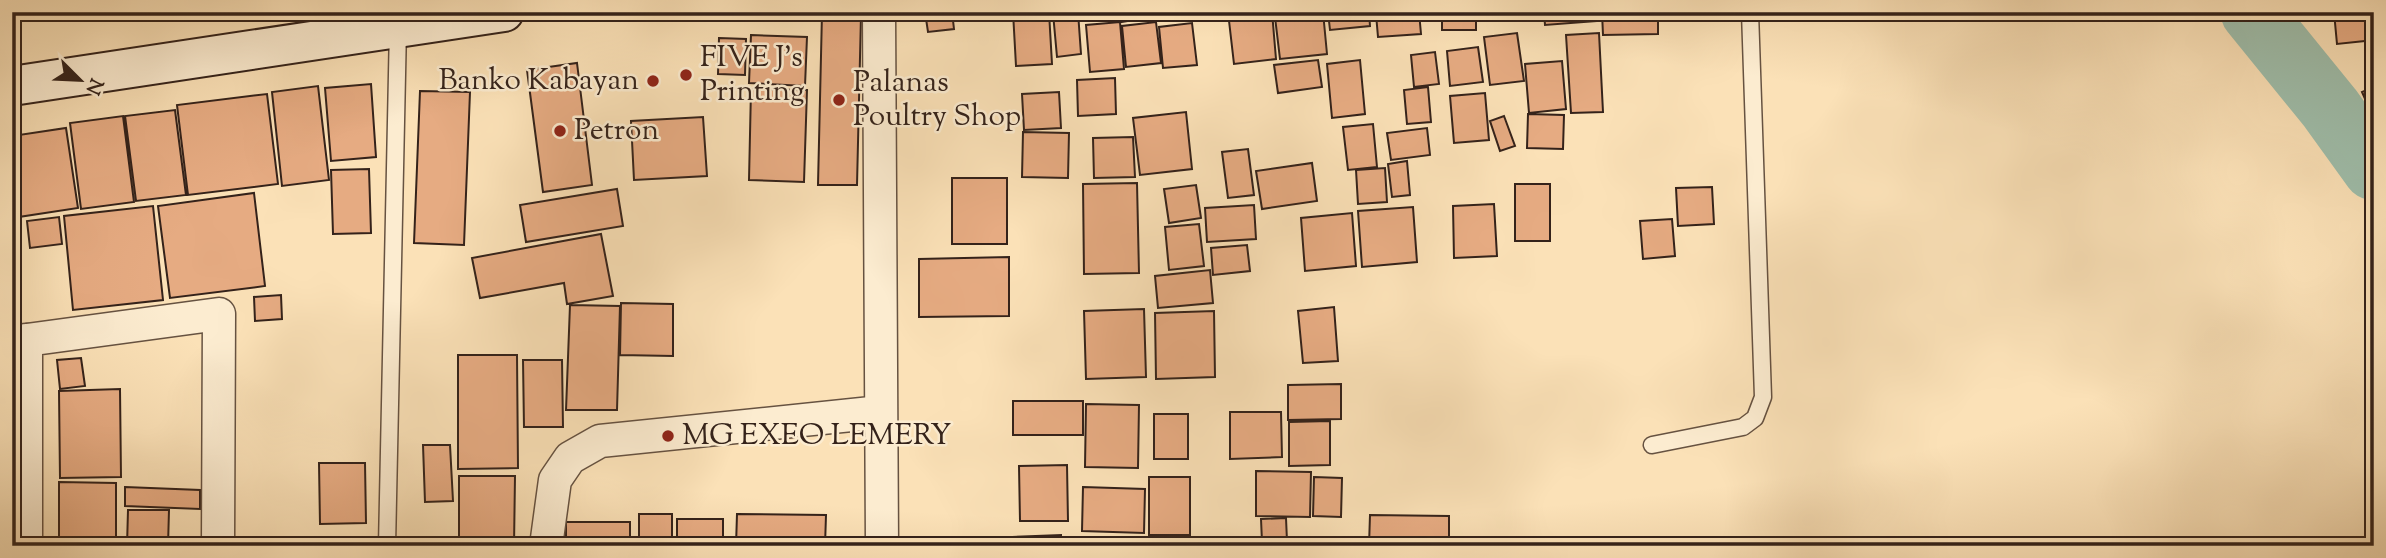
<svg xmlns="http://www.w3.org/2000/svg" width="2386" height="558" viewBox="0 0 2386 558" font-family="'Sorts Mill Goudy',serif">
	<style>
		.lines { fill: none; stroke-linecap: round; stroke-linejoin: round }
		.river { stroke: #9fbeab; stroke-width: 63 }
		.building { fill: #e6ab82; stroke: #34221a; stroke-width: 2 }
		.lane-casing { stroke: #665241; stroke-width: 19 }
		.street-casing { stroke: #665241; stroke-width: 35 }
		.secondary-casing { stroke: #34221a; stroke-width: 42 }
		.lane { stroke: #fcecd0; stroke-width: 16 }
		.street { stroke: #fcecd0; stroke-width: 32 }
		.secondary { stroke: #fcecd0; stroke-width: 38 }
		.poi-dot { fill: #8f2418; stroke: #fcecd0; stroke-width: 2.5 }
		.labels { text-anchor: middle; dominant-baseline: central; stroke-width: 5; stroke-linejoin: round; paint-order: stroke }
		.poi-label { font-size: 30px; fill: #34221a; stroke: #fcecd0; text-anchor: start }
	</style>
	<rect width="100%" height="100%" fill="#fbe1b7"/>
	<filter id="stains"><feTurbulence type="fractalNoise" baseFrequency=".00286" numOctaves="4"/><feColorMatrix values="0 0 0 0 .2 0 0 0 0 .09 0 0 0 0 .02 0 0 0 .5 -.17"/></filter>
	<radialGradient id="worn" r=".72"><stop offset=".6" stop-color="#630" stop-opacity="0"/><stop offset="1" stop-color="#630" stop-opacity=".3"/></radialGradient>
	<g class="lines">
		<path class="river" d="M2252,12L2330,108L2374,169"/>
	</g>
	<path class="building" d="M12,12H76L12,20Z
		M925,12H952L954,29L928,32Z
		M1013,12H1049L1052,64L1016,66Z
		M1078,12L1081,54L1057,57L1053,13Z
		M1120,12H1158L1159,16L1121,22Z
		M1170,12H1209V16L1171,21Z
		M1228,12H1272L1276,59L1234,64Z
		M1312,12H1323L1327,54L1280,59L1275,17Z
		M1328,12H1369L1370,26L1330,30Z
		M1419,12L1421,34L1378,37L1376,14Z
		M1442,12H1476V30H1442Z
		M1544,12H1596V21L1545,25Z
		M1602,12H1658V34L1603,35Z
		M1663,12H1723V18L1663,19Z
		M2334,12H2374V40L2337,44Z
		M822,13L861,15L857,185H818Z
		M1120,22L1124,69L1090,72L1086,25Z
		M1156,22L1161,63L1126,67L1122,26Z
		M1192,23L1197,65L1163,68L1159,27Z
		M1517,33L1524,81L1490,85L1484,37Z
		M1599,33L1603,112L1571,113L1566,35Z
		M751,35L807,37L805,86L749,83Z
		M719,38L746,39L745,75L718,74Z
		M1478,47L1483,82L1450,86L1447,51Z
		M1435,52L1439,84L1414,87L1411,55Z
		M1318,60L1322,87L1278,93L1274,65Z
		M1360,60L1365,114L1332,118L1327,64Z
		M1562,61L1566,109L1529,113L1525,64Z
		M577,63L592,185L543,192L527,70Z
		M1115,78L1116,114L1078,116L1077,80Z
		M371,84L376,157L331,161L325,88Z
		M318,86L329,180L282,186L272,92Z
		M1428,87L1431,122L1407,124L1404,90Z
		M2374,87V119L2362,92Z
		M751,89L807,90L804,182L749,180Z
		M420,91L470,92L464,245L414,243Z
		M1059,92L1061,128L1024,130L1022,94Z
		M1485,93L1489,140L1454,143L1450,96Z
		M267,94L278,184L188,195L177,105Z
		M175,110L186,195L136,201L125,116Z
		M1186,112L1192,169L1140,175L1133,118Z
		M1528,114L1564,115L1563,149L1527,148Z
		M123,116L134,202L81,209L70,123Z
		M1504,116L1515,146L1500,151L1490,121Z
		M703,117L707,176L634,180L631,121Z
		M1373,124L1377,167L1348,170L1343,127Z
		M66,128L78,208L12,218V136Z
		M1427,128L1430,155L1391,160L1387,133Z
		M1023,132L1069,133L1068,178L1022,177Z
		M1133,137L1135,177L1094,178L1093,138Z
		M1248,149L1254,195L1228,198L1222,152Z
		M1407,161L1410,195L1392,197L1388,164Z
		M1312,163L1317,201L1262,209L1256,171Z
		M1385,168L1387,202L1358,204L1356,170Z
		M369,169L371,233L333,234L331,170Z
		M952,178H1007V244H952Z
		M1137,183L1139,273L1084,274L1083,184Z
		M1515,184H1550V241H1515Z
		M1196,185L1201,218L1169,223L1164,189Z
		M1712,187L1714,224L1678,226L1676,188Z
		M617,189L623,226L526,242L520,205Z
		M254,193L265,286L170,298L158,206Z
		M1494,204L1497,256L1454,258L1453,206Z
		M1254,205L1256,239L1207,242L1205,208Z
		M153,206L163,300L73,310L64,216Z
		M1413,207L1417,262L1362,267L1358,211Z
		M1352,213L1356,266L1305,271L1301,218Z
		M59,217L62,244L30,248L27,221Z
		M1672,219L1675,256L1643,259L1640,221Z
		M1199,224L1204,266L1169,270L1165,227Z
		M601,234L613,296L567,304L564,283L480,298L472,258Z
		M1247,245L1250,271L1213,275L1211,248Z
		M1009,257V316L919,317V259Z
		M1210,270L1213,303L1158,308L1155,276Z
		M281,295L282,319L255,321L254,297Z
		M621,303L673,304V356L620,355Z
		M570,305L620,306L617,410H566Z
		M1334,307L1338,361L1303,363L1298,311Z
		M1144,309L1146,377L1086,379L1084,311Z
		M1214,311L1215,377L1156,379L1155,313Z
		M458,355H517L518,468L458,469Z
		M81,358L85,386L60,389L57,360Z
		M523,360H562L563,427H524Z
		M1341,384V419L1288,420V385Z
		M120,389L121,477L60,478L59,391Z
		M1013,401H1083V435H1013Z
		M1086,404L1139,405L1138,468L1085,467Z
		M1230,412H1281L1282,457L1230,459Z
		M1154,414H1188V459H1154Z
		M1330,421V465L1289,466V422Z
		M423,445H450L453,501L425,502Z
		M319,463H365L366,523L320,524Z
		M1067,465L1068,521H1020L1019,466Z
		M1256,471L1311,472L1310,517L1256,516Z
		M459,476H515L514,546H459Z
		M1149,477H1190V535H1149Z
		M1314,477L1342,478L1341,517L1313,516Z
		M59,482L116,483V542H59Z
		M125,487L200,490V509L125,506Z
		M1083,487L1145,489L1144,533L1082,531Z
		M128,510H169L168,546H127Z
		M639,514H672V546H639Z
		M737,514L826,515L825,546H736Z
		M1370,515L1449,516V546H1369Z
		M1286,518L1287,541L1262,542L1261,519Z
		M677,519H723V546H677Z
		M566,522H630V546H566Z
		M1061,535V546H1013V537Z
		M1083,538L1199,541V546H1083Z"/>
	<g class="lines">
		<defs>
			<path id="lane" d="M1652,445L1743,427L1755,418L1763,397L1750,12
				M387,546L398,27"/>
			<path id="street" d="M879,12L882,546
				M12,342L219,314L218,546
				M26,546V340
				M546,546L555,480L570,458L600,441L881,412"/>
			<path id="secondary" d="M12,86L504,12"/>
		</defs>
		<use href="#lane" class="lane-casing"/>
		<use href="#street" class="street-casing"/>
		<use href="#secondary" class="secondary-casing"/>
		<use href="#lane" class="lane"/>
		<use href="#street" class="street"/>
		<use href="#secondary" class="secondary"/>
	</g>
	<g class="poi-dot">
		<circle cx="686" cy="75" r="7"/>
		<circle cx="653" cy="81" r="7"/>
		<circle cx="839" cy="100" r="7"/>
		<circle cx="560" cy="131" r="7"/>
		<circle cx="668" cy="436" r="7"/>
	</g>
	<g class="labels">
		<g class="poi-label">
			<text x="700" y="58">FIVE J's<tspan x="700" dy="34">Printing</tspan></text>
			<text x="639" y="81" text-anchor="end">Banko Kabayan</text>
			<text x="853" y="83">Palanas<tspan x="853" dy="34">Poultry Shop</tspan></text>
			<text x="574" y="131">Petron</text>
			<text x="682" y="436">MG EXEO LEMERY</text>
		</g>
	</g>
	<rect width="2386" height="558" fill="none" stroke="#fbe1b7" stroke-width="42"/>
	<rect x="14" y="14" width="2358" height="530" fill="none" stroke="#34221a" stroke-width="3.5"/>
	<rect x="21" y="21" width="2344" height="516" fill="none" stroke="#34221a" stroke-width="2"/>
	<g transform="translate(80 80) rotate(114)" stroke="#fcecd0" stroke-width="5" paint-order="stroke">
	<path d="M0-5L12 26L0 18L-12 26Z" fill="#34221a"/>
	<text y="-10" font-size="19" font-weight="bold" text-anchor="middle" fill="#34221a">N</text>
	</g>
	<rect width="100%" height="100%" filter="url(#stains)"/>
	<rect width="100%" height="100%" fill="url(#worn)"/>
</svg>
